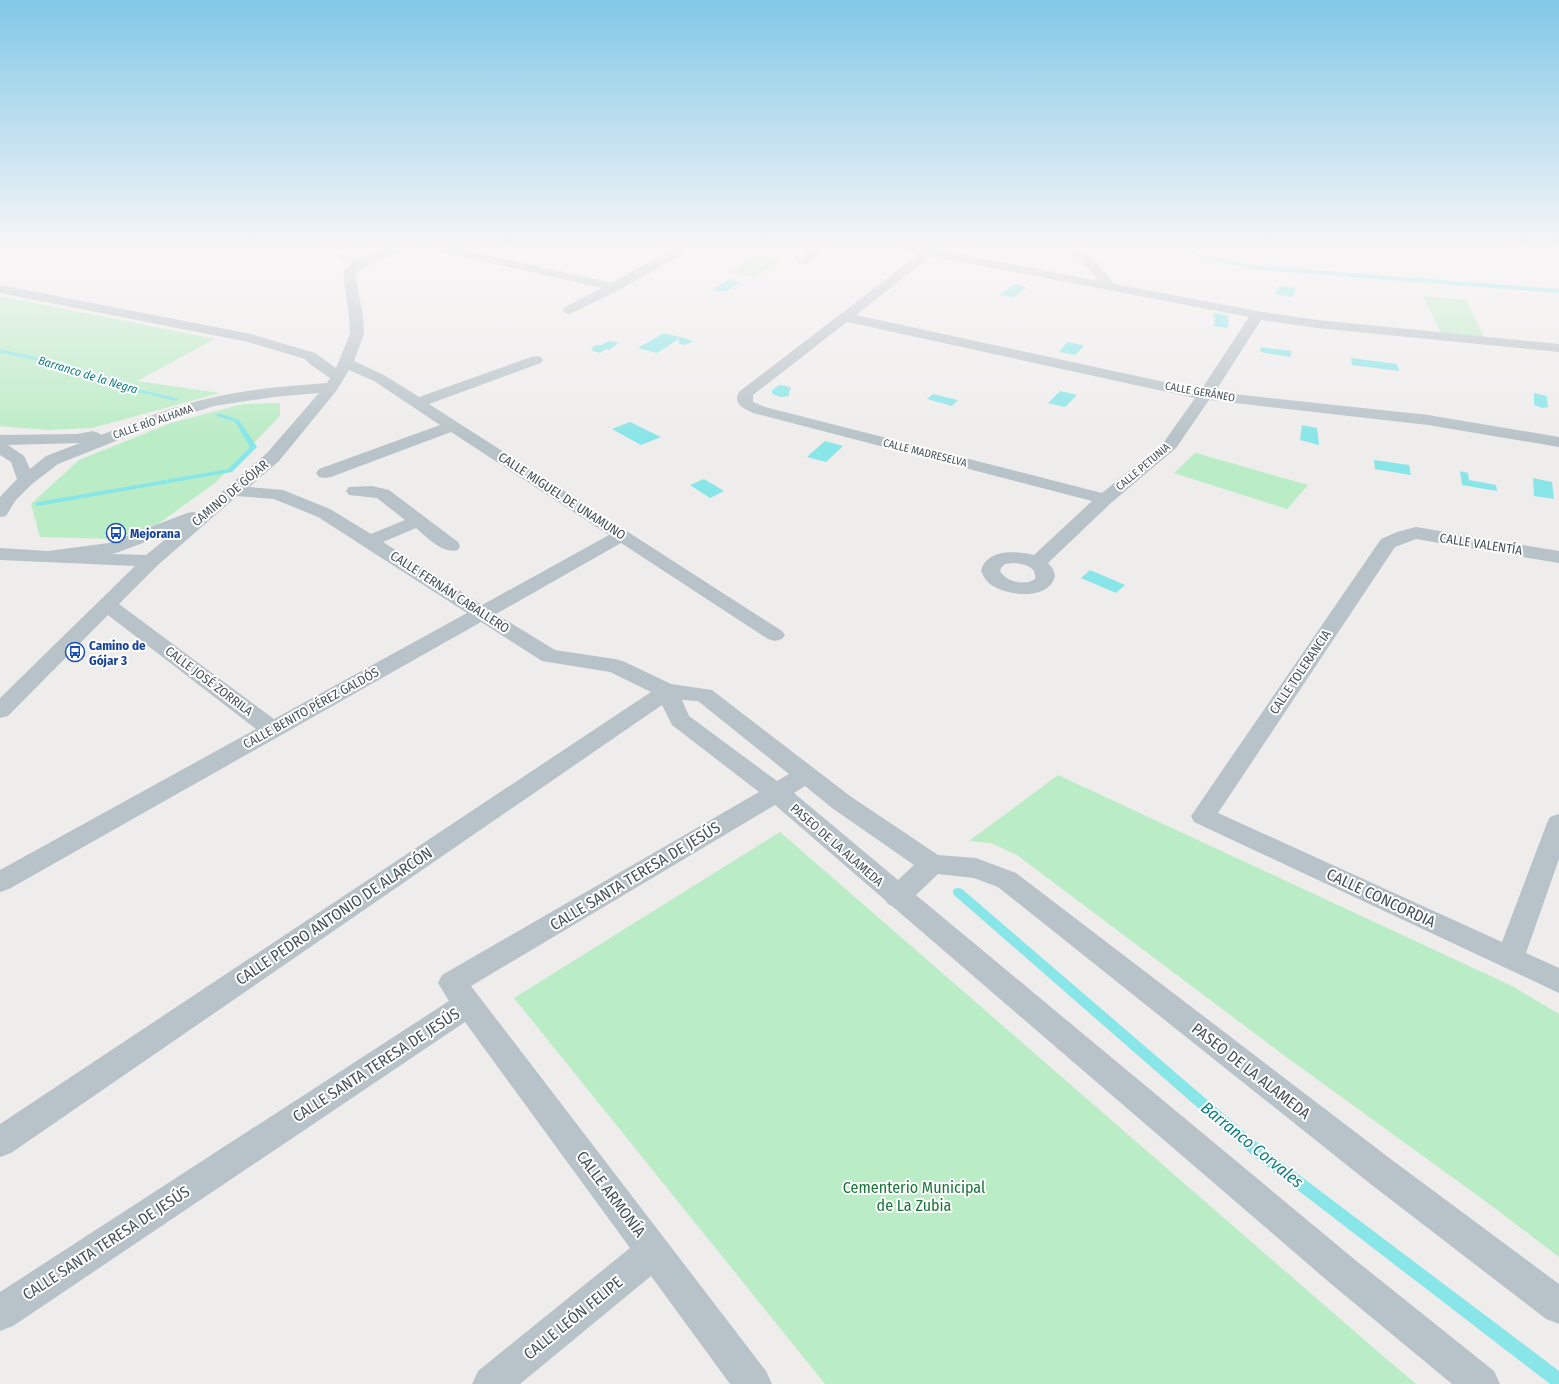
<svg xmlns="http://www.w3.org/2000/svg" width="1559" height="1384" viewBox="0 0 1559 1384" font-family="'Fira Sans Condensed',sans-serif">
	<style>
		.green { fill: #baecc5 }
		.water { fill: #88e5e8 }
		.lines { fill: none; stroke-linecap: round; stroke-linejoin: round }
		.stream { fill: #88e5e8; fill-rule: evenodd }
		.minor { fill: #b7c3c8; fill-rule: evenodd }
		.labels { text-anchor: middle; dominant-baseline: central; stroke-width: 4; stroke-linejoin: round; paint-order: stroke }
		.far-street-label { font-size: 11px; fill: #455358; stroke: #fff }
		.far-water-label { font-size: 12px; font-style: italic; fill: #117f83; stroke: #fff }
		.street-label { font-size: 13px; fill: #455358; stroke: #fff }
		.transit-label { font-size: 13px; font-weight: bold; fill: #164399; stroke: #fff; text-anchor: start }
		.near-street-label { font-size: 16px; fill: #455358; stroke: #fff }
		.near-park-label { font-size: 16px; fill: #197637; stroke: #fff }
		.near-water-label { font-size: 17px; font-style: italic; fill: #117f83; stroke: #fff }
	</style>
	<rect width="100%" height="100%" fill="#efecec"/>
	<path class="green" d="M757,255L781,260L756,277L732,272Z
		M0,296L215,339L137,381L220,393L92,428L47,430L0,426Z
		M1423,296L1466,300L1484,337L1441,333Z
		M280,403V416L215,483L158,524L116,539L40,537L31,504L79,460L171,423L243,404Z
		M1195,453H1196L1308,485L1287,509L1174,473Z
		M1058,775L1512,986L1559,1014V1257L1492,1206L1285,1056L1017,855L991,843L969,841Z
		M780,832L1369,1344L1416,1384H825L514,998Z"/>
	<path class="water" d="M729,279L741,282L725,292L712,290Z
		M1014,284L1027,287L1013,298L1000,295Z
		M1279,286L1296,288L1292,297L1275,294Z
		M1215,313L1229,316L1227,319L1230,320L1227,324L1229,325L1227,328L1213,326L1215,322L1213,321L1216,318L1213,317Z
		M664,333L691,340L693,342L684,345L679,344V339L657,353L638,348Z
		M609,341L619,343L609,350L606,349L600,353L592,351L593,350L591,348L596,345H601Z
		M1067,342L1082,345L1084,346L1075,355L1059,352Z
		M1261,347L1292,351L1290,357L1260,352Z
		M1351,358L1397,364L1399,371L1352,365Z
		M779,385L786,386L791,388L789,392V396L781,397L772,394V390Z
		M1060,391L1077,395L1065,407L1048,403Z
		M1534,393L1547,396L1548,407L1542,408L1534,405Z
		M933,394L958,400L952,406L927,399Z
		M630,422L661,437L641,445L612,429Z
		M1302,425L1317,428L1319,445L1300,440Z
		M825,441L843,446L826,462L807,457Z
		M1374,460L1409,465L1411,475L1375,469Z
		M1460,471L1468,473L1469,480L1496,485L1497,491L1462,485Z
		M1533,478L1552,482L1554,499L1534,496Z
		M704,479L724,491L710,498L690,485Z
		M1090,570L1125,585L1116,593L1081,578Z"/>
	<g class="lines">
		<path class="stream" d="M320,248H325L354,261L349,262Z
			M1181,248H1186L1205,257L1261,266L1559,289V293L1261,270L1202,259Z
			M0,349L62,363L117,384L179,399L176,401L113,386L58,365L0,353Z
			M219,413L239,420L257,447L232,472L38,506L34,504L38,502L228,469L250,447L235,422L217,416L216,415Z
			M958,888L962,889L1262,1147L1559,1371V1384H1550L1252,1155L954,895L953,892L954,889Z"/>
		<path class="minor" d="M388,248H407L405,251L378,260L355,273L363,316L364,334L354,361L384,375L419,397L531,357L536,356L541,357L543,360L541,363L429,404L782,631L785,635L782,639L775,641L768,639L621,543L496,614L555,650L615,659L623,661L671,684L712,690L850,796L938,855L976,858L1016,873L1392,1160L1559,1284V1324L1546,1319L1368,1182L998,887L974,878L938,874L916,895L1354,1259L1494,1371L1500,1384H1452L1330,1283L892,906L888,904L885,900L775,805L471,986L766,1371L772,1384H730L651,1276L520,1384H472L478,1371L630,1248L465,1022L13,1326L0,1331V1292L449,1001L438,983L442,975L759,792L672,725L662,705L11,1153L0,1157V1124L651,692L610,672L542,661L481,622L9,889L0,892V870L256,729L108,615L8,716L0,718V698L135,566L0,560V548L48,551L109,543L187,513L193,512L197,513L267,453L319,393L273,397L214,406L166,421L58,464L32,484L15,501L6,516L0,517V497L17,479L11,462L0,455V435L77,434L93,431L99,433L101,435C137,421 173,406 211,398C249,389 288,386 327,383L330,378L311,365L305,359L248,342L0,293V285L251,334L315,353L336,368L350,334L349,316L343,272C352,258 373,252 388,248ZM349,370L374,381L440,425L319,469L316,473L319,477L325,478L331,477L451,432L609,535L482,605L383,542L416,528C428,538 442,554 458,550L460,546L458,542L389,490L372,486L349,487L346,491L349,495L377,498L405,520L371,534L330,509L283,490L249,487L279,461L337,390ZM80,443L46,456L30,469L24,456L8,445ZM237,496L274,499L318,517L467,613L274,719L119,604L158,565ZM177,530L146,555L112,554L119,552ZM682,700L698,701L789,774L777,781L689,716ZM805,786L832,808L914,865L898,880L794,793Z
			M436,248H457L612,283L675,248H688L680,256L619,290L570,314L565,313L563,310L565,307L602,288L442,252L438,251Z
			M814,248H827L807,264H799L797,261Z
			M900,248H929L1098,281L1088,268L1063,248H1076L1096,262L1114,284L1257,311L1317,320L1559,344V352L1317,328L1261,320L1215,392L1428,415L1559,437V447L1428,425L1209,400L1176,448L1111,503L1048,563L1053,569L1055,576C1049,600 1012,596 995,587C988,584 984,578 981,571C987,548 1016,551 1034,555L1092,501L753,413C744,409 731,403 740,391L919,254L902,251ZM931,256L1249,317L1201,390L856,315ZM847,322L1195,398L1164,442L1102,493L765,407L753,402V395ZM1013,563C1023,564 1037,566 1035,579C1025,586 1006,582 1000,571L1001,568L1005,564Z
			M1503,248H1519L1517,251H1505Z
			M1416,527L1559,551V563L1416,539L1395,547L1218,813L1502,942L1547,823L1550,817L1559,814V859L1526,953L1559,968V993L1194,822L1191,816L1381,539L1397,532Z"/>
	</g>
	<linearGradient id="sky" x2="0" y2="1"><stop stop-color="#81c8e8"/><stop offset="0.56" stop-color="#f8f6f6"/><stop offset="1" stop-color="#f8f6f6" stop-opacity="0"/></linearGradient>
	<rect width="1559" height="441" fill="url(#sky)"/>
	<defs>
		<symbol id="bus-ring" viewBox="-11 -11 22 22"><circle r="9.5" fill="#fff" stroke="#1a4fb4" stroke-width="1.5"/><path d="M-5-6H5V4H4V6H2V4H-2V6H-4V4H-5ZM-3.5-4V0h7V-4ZM-3.5 1.2v1.5H-2V1.2ZM2 1.2v1.5H3.5V1.2Z" fill="#1a4fb4"/></symbol>
	</defs>
	<g fill-rule="evenodd">
		<use href="#bus-ring" x="105" y="522" width="22" height="22"/>
		<use href="#bus-ring" x="64" y="641" width="22" height="22"/>
	</g>
	<g class="labels">
		<g class="far-street-label">
			<text transform="translate(1200 392) rotate(10)">CALLE GERÁNEO</text>
			<text transform="translate(153 422) rotate(-19)">CALLE RÍO ALHAMA</text>
			<text transform="translate(925 453) rotate(14)">CALLE MADRESELVA</text>
			<text transform="translate(1143 467) rotate(-40)">CALLE PETUNIA</text>
		</g>
		<g class="far-water-label">
			<text transform="translate(88 375) rotate(17)">Barranco de la Negra</text>
		</g>
		<g class="street-label">
			<text transform="translate(230 493) rotate(-40)">CAMINO DE GÓJAR</text>
			<text transform="translate(562 496) rotate(33)">CALLE MIGUEL DE UNAMUNO</text>
			<text transform="translate(1481 544) rotate(9)">CALLE VALENTÍA</text>
			<text transform="translate(450 592) rotate(33)">CALLE FERNÁN CABALLERO</text>
			<text transform="translate(1300 672) rotate(-56)">CALLE TOLERANCIA</text>
			<text transform="translate(209 681) rotate(37)">CALLE JOSÉ ZORRILA</text>
			<text transform="translate(311 708) rotate(-29)">CALLE BENITO PÉREZ GALDÓS</text>
			<text transform="translate(837 845) rotate(41)">PASEO DE LA ALAMEDA</text>
		</g>
		<g class="transit-label">
			<text x="130" y="533">Mejorana</text>
			<text x="89" y="645">Camino de<tspan x="89" dy="15">Gójar 3</tspan></text>
		</g>
		<g class="near-street-label">
			<text transform="translate(635 876) rotate(-31)">CALLE SANTA TERESA DE JESÚS</text>
			<text transform="translate(1381 898) rotate(25)">CALLE CONCORDIA</text>
			<text transform="translate(334 916) rotate(-34)">CALLE PEDRO ANTONIO DE ALARCÓN</text>
			<text transform="translate(376 1065) rotate(-33)">CALLE SANTA TERESA DE JESÚS</text>
			<text transform="translate(1251 1071) rotate(38)">PASEO DE LA ALAMEDA</text>
			<text transform="translate(611 1194) rotate(53)">CALLE ARMONÍA</text>
			<text transform="translate(106 1243) rotate(-33)">CALLE SANTA TERESA DE JESÚS</text>
			<text transform="translate(573 1318) rotate(-39)">CALLE LEÓN FELIPE</text>
		</g>
		<g class="near-park-label">
			<text x="914" y="1187">Cementerio Municipal<tspan x="914" dy="18">de La Zubia</tspan></text>
		</g>
		<g class="near-water-label">
			<text transform="translate(1252 1145) rotate(39)">Barranco Corvales</text>
		</g>
	</g>
</svg>
